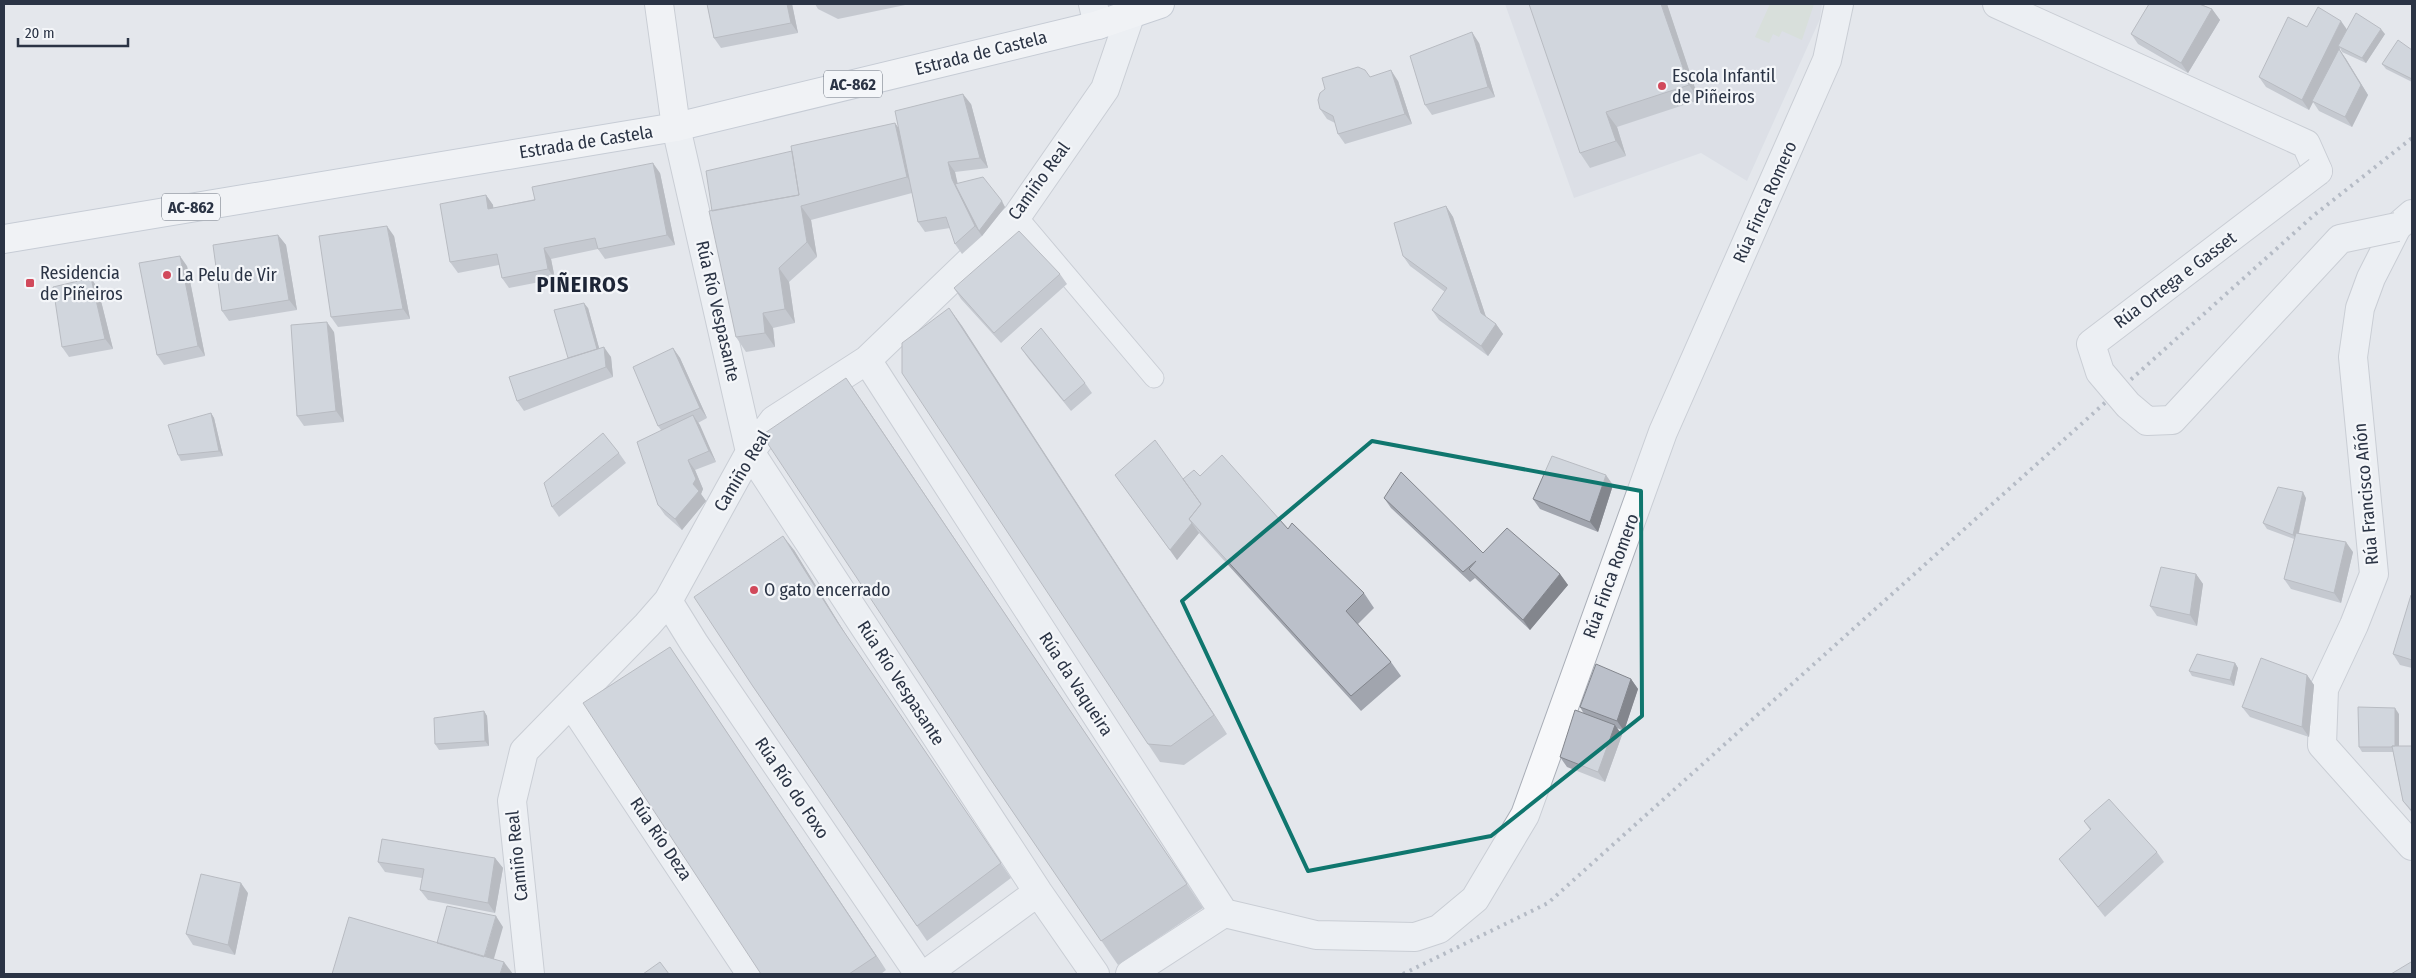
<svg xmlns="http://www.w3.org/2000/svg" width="2416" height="978" viewBox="0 0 2416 978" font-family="'Fira Sans Condensed',sans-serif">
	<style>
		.built { fill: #d2d6de }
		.green { fill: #c9d6c5 }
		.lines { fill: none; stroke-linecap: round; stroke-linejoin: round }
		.lane-casing { stroke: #a9aeb7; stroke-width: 21 }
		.street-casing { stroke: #a9aeb7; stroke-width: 30 }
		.secondary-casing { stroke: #a9aeb7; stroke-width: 30 }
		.primary-casing { stroke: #a3abb8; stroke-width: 30 }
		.lane { stroke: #f7f8fa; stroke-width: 19 }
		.street { stroke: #f7f8fa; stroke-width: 28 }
		.secondary { stroke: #fff; stroke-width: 28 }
		.primary { stroke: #fff; stroke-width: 28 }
		.rail { stroke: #7d8696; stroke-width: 4; stroke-dasharray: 2.5 5; stroke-linecap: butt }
		.street-bridge-casing { stroke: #a9aeb7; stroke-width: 30; stroke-linecap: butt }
		.street-bridge { stroke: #f7f8fa; stroke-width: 28 }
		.wall { fill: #a1a5ae }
		.shaded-wall { fill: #83868d }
		.building { fill: #bbc0ca; stroke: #83868d }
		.marked { fill: none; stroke: #0f766e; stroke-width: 4; stroke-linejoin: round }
		.poi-dot { fill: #d1495b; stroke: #f4f6f9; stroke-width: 2 }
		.labels { text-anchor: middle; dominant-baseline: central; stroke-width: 4.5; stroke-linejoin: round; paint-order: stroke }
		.shield { fill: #f4f6f9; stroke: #676e7b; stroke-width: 1 }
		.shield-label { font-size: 16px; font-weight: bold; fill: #2b3445 }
		.street-label { font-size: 18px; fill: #2b3445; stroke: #f4f6f9 }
		.poi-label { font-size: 18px; fill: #2b3445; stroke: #f4f6f9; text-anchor: start }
		.district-label { font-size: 22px; font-weight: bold; letter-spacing: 1px; fill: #1d2536; stroke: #f4f6f9 }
	</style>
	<rect width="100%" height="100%" fill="#e4e7ec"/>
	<path class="built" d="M1505,4H1822L1820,19L1747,181L1701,153L1574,198Z"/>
	<path class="green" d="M1770,4H1814L1802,40L1782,31L1779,37L1773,34L1769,43L1755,37Z"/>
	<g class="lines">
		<defs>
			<path id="lane" d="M1017,216L1154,378"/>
			<path id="street" d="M1093,4L1098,25
				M1997,4L2306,144L2318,171
				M676,127L750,452L1038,892L1095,974
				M2412,214L2397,227L2371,278L2360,308L2353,357L2374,574L2354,625L2324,689L2322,745L2412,846
				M867,360L1224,913L1130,974
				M668,601L694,643L919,974
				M571,703L751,974
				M1224,913L1316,935L1415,937L1439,929L1475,899L1525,815L1663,432L1827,60L1839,4
				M530,974L512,801L524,751L647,625L668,601L750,452L774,420L867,360L1017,216L1105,89L1131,13
				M926,974L1038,892"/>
			<path id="secondary" d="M659,4L676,127"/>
			<path id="primary" d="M4,239L676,127L1098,25L1160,4"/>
		</defs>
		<use href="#lane" class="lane-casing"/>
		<use href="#street" class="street-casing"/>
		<use href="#secondary" class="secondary-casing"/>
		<use href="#primary" class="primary-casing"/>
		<use href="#lane" class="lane"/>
		<use href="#street" class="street"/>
		<use href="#secondary" class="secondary"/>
		<use href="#primary" class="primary"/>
		<path class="rail" d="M1403,974L1548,903L2313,216L2412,138"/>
		<defs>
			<path id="street-bridge" d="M2318,171L2091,344L2100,372L2128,405L2147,421L2172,420L2340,239L2397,227"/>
		</defs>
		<use href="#street-bridge" class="street-bridge-casing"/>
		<use href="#street-bridge" class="street-bridge"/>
	</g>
	<path class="wall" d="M707,4H792L798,33L721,48L714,38Z
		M815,4H910L838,19L818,9Z
		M1667,4L1699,100L1617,127L1626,156L1590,168L1580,153Z
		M2149,4H2201L2212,9L2220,20L2188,73L2138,44L2131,34Z
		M2307,27L2385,34L2366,63L2342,52L2340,48L2339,49L2346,59L2368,95L2352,127L2319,111L2313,102L2309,110L2266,87L2259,77Z
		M1479,43L1495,97L1432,115L1425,105Z
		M2412,50V82L2386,69L2382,64Z
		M1370,77L1398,81L1412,124L1345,144L1338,134L1335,123L1327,119L1320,109Z
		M971,104L988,168L955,172L957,184L1005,207L982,236L962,254L955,244L950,228L925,232L918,222L912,193L811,220L817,257L789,282L795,323L773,328L775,347L746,352L736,337L712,211L792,151L895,123L898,128Z
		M660,173L675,245L605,259L598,249L551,259L555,279L509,288L502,278L499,265L458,273L450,262L486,195L493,205V208Z
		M1446,206L1453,217L1486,317L1496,324L1503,334L1488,356L1439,320L1432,310L1445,292L1410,266L1403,256Z
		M278,235L286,245L297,310L229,321L222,311Z
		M394,236L410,319L338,327L331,317Z
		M187,266L205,356L164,365L157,355Z
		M1060,274L1067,284L1001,343L961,299L954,288Z
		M91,278L98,289L113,349L69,357L62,347Z
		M588,308L599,348L611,357L613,377L524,411L517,401L568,358Z
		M949,308L962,326L1227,734L1184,765L1160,762L1148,744Z
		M334,332L344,422L304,426L297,416Z
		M673,348L680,358L707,418L698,423L716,462L695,470L703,489L701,494L706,501L682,530L665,515L658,505L661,430L658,426Z
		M1021,348L1085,383L1092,393L1071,411L1028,358Z
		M862,401L1203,908L1118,965L987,774Z
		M211,413L214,418L223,456L181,461L178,455Z
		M619,453L626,463L559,517L552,507Z
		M1115,475L1201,504L1200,476L1288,529L1364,593L1374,608L1358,624L1391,662L1401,676L1361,711L1199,533L1177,560Z
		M1613,485L1598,532L1540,509L1533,499Z
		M1384,498L1483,553L1560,574L1568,585L1530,630L1475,578L1470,582L1391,508Z
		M2306,498L2299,533L2353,552L2341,603L2291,589L2284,579L2294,539L2267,529L2263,523Z
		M794,550L848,638L1011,878L927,941L752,685Z
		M2196,574L2203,584L2197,626L2157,616L2150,606Z
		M2412,595V668L2400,665L2393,654Z
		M670,647L886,970L881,974H761Z
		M2235,663L2238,668L2234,686L2192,676L2189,671Z
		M2307,675L2314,685L2309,737L2250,717L2242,707Z
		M1631,679L1638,689L1624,731L1617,728L1622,735L1605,782L1567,767L1560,757L1584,714L1580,707Z
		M484,711L487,716L489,746L439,750L435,744Z
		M2399,714V746H2412V813L2403,801L2393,752H2362L2359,747Z
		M2084,821L2157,852L2164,862L2105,917L2067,869L2059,859L2090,830Z
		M495,858L503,868L495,913L428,900L420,890L422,878L385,872L378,862Z
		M248,893L235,955L193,945L186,934Z"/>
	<path class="shaded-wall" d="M787,4H792L798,33L791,23Z
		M1661,4H1667L1699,100L1689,85Z
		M2212,9L2220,20L2188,73L2181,63Z
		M2341,21L2348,31L2338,46L2340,48L2313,101H2312L2313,102L2309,110L2302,100Z
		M2381,29L2385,34L2366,63L2362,58Z
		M1472,32L1479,43L1495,97L1488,87Z
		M2339,49L2346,59L2368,95L2352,127L2345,117Z
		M1391,70L1398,81L1412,124L1405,114Z
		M963,94L971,104L988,168L980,158Z
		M1606,112L1617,127L1626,156L1616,141Z
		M895,123L905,137L917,191L907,177Z
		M948,162L955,172L959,189L1002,201L1005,207L982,236L975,226L952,179Z
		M653,163L660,173L675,245L667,235Z
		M486,195L493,205L495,219L488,209Z
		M801,206L811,220L817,257L807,242Z
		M1446,206L1453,217L1488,323L1481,313Z
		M387,226L394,236L410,319L403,309Z
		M278,235L286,245L297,310L289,300Z
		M544,248L551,259L555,279L548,269Z
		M180,256L187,266L205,356L198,346Z
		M779,268L789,282L795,323L785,309Z
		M91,278L98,289L113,349L105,339Z
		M584,303L588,308L601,355L597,350Z
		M949,308L962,326L1227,734L1214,715Z
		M763,313L773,328L775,347L765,333Z
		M327,322L334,332L344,422L336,411Z
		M1496,324L1503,334L1488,356L1481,346Z
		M604,347L611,357L613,377L606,367Z
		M673,348L680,358L707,418L700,408Z
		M846,378L862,401L1203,908L1187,884Z
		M211,413L214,418L223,456L219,451Z
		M693,415L700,425L716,462L709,451Z
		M688,460L695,470L703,489L701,494L706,501L682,530L675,519L693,484Z
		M1606,475L1613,485L1598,532L1590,522Z
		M2303,492L2306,498L2297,540L2293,535Z
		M1192,523L1199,533L1177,560L1170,550Z
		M783,536L794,550L848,638L1011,878L838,623Z
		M2346,542L2353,552L2341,603L2334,593Z
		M1560,574L1568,585L1530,630L1523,620Z
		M2196,574L2203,584L2197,626L2190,615Z
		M670,647L680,662L886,970L876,956Z
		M2235,663L2238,668L2234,686L2230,680Z
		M2307,675L2314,685L2309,737L2302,727Z
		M1631,679L1638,689L1624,731L1617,721Z
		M2395,708L2399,714V753L2395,747Z
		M484,711L487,716L489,746L485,741Z
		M1615,725L1622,735L1605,782L1598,772Z
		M495,858L503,868L495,913L488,903Z
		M241,883L248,893L235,955L228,945Z
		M496,916L503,927L491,969L484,958Z
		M504,962L513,974H500Z"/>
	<path class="building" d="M707,4H787L791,23L714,38Z
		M1529,4H1661L1689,85L1606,112L1616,141L1580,153Z
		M2149,4H2199L2212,9L2181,63L2131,34Z
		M2318,7L2341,21L2302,100L2259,77L2288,17L2307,27Z
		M2356,13L2381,29L2362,58L2338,46Z
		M1472,32L1488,87L1425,105L1410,56Z
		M2398,40L2412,50V79L2382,64Z
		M2339,49L2361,85L2345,117L2312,101Z
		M1358,67L1365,70L1370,77L1391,70L1405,114L1338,134L1333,116L1320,109L1318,100L1320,93L1325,89L1322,78Z
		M963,94L980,158L948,162L952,179L975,226L955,244L946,217L918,222L895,111Z
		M895,123L907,177L801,206L807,242L779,268L785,309L763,313L765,333L736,337L709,211L799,195L791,146Z
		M792,151L799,195L712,211L706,171Z
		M653,163L667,235L598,249L595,238L544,248L548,269L502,278L497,254L450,262L440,204L486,195L488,209L535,200L532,187Z
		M983,177L1002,201L979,231L955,184Z
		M1446,206L1481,313L1496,324L1481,346L1432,310L1447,288L1403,256L1394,223Z
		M387,226L403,309L331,317L319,236Z
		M1019,231L1060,274L994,333L954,288Z
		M278,235L289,300L222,311L213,245Z
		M180,256L198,346L157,355L139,263Z
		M91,278L105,339L62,347L53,287Z
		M584,303L597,349L568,358L554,310Z
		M949,308L1214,715L1171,746L1148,744L902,373V343Z
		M327,322L336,411L297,416L291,325Z
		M1041,328L1085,383L1064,401L1021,348Z
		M604,347L606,367L517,401L509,377Z
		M673,348L700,408L658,426L633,367Z
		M846,378L1187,884L1101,941L987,774L762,435Z
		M211,413L219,451L178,455L168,425Z
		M693,415L709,451L688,460L696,479L693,484L699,491L675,519L658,505L637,442Z
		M603,433L619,453L552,507L544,483Z
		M1155,440L1201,504L1189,519L1192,523L1170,550L1115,475Z
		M1222,455L1288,529L1292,523L1364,593L1346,611L1391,662L1351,696L1189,519L1201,504L1183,479L1194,470L1200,476Z
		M1552,456L1606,475L1590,522L1533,499Z
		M1401,472L1483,553L1507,528L1560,574L1523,620L1469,569L1476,561L1463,572L1384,498Z
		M2278,487L2303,492L2293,535L2263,523Z
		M2296,533L2346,542L2334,593L2284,579Z
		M783,536L838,623L1001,863L917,926L752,685L694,597Z
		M2161,567L2196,574L2190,615L2150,606Z
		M2411,595H2412V660L2393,654Z
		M670,647L876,956L849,974H761L583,703Z
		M2197,654L2235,663L2230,680L2189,671Z
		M2261,658L2307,675L2302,727L2242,707Z
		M1596,664L1631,679L1617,721L1580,707Z
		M2358,707L2395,708V746H2392V747H2359Z
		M1575,710L1615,725L1598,772L1560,757Z
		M484,711L485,741L435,744L434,718Z
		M2392,746H2412V811L2403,801Z
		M2109,799L2157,852L2098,907L2059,859L2091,829L2084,821Z
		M382,839L495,858L488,903L420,890L424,869L378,862Z
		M201,874L241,883L228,945L186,934Z
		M447,906L496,916L484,957L437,943Z
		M349,917L504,962L500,974H332Z
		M660,962L669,974H643Z
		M2411,962L2412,965V974H2391Z"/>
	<path d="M0 0H2416V978H0ZM1372,441L1641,491L1642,716L1491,836L1308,871L1182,601Z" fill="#e4e7ec" fill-opacity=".55" fill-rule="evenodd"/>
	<path class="marked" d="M1372,441L1641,491L1642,716L1491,836L1308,871L1182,601Z"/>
	<g class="poi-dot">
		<circle cx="1662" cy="86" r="5"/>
		<circle cx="167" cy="275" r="5"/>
		<rect x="25" y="278" width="10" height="10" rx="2.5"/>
		<circle cx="754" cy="590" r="5"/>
	</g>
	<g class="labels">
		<g class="shield">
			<rect x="824" y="70.5" width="58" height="27" rx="4"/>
			<rect x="162" y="193.5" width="58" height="27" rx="4"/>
		</g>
		<g class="shield-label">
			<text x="853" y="84">AC-862</text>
			<text x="191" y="207">AC-862</text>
		</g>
		<g class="street-label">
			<text transform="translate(981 53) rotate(-14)">Estrada de Castela</text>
			<text transform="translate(586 142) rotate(-9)">Estrada de Castela</text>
			<text transform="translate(1039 181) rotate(-54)">Camiño Real</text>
			<text transform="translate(1765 202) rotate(-66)">Rúa Finca Romero</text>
			<text transform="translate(2175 280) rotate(-37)">Rúa Ortega e Gasset</text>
			<text transform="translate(718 311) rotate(77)">Rúa Río Vespasante</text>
			<text transform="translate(742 471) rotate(-59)">Camiño Real</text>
			<text transform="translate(2366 494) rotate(-95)">Rúa Francisco Añón</text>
			<text transform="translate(1611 576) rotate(-70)">Rúa Finca Romero</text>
			<text transform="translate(901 683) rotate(57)">Rúa Río Vespasante</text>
			<text transform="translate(1076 684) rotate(57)">Rúa da Vaqueira</text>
			<text transform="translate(792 788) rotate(56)">Rúa Río do Foxo</text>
			<text transform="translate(661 839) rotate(56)">Rúa Río Deza</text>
			<text transform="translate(517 856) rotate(-96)">Camiño Real</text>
		</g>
		<g class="poi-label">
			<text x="1672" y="76">Escola Infantil<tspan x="1672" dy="21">de Piñeiros</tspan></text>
			<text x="40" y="273">Residencia<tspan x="40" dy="21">de Piñeiros</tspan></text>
			<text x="177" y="275">La Pelu de Vir</text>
			<text x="764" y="590">O gato encerrado</text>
		</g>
		<g class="district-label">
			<text x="583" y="284">PIÑEIROS</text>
		</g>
	</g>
	<rect width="2416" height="978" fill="none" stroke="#2b3445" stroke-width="10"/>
	<path d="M18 38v8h110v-8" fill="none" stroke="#2b3445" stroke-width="2.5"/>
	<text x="25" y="38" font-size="15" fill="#2b3445" stroke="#f4f6f9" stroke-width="4" paint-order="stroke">20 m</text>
</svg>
